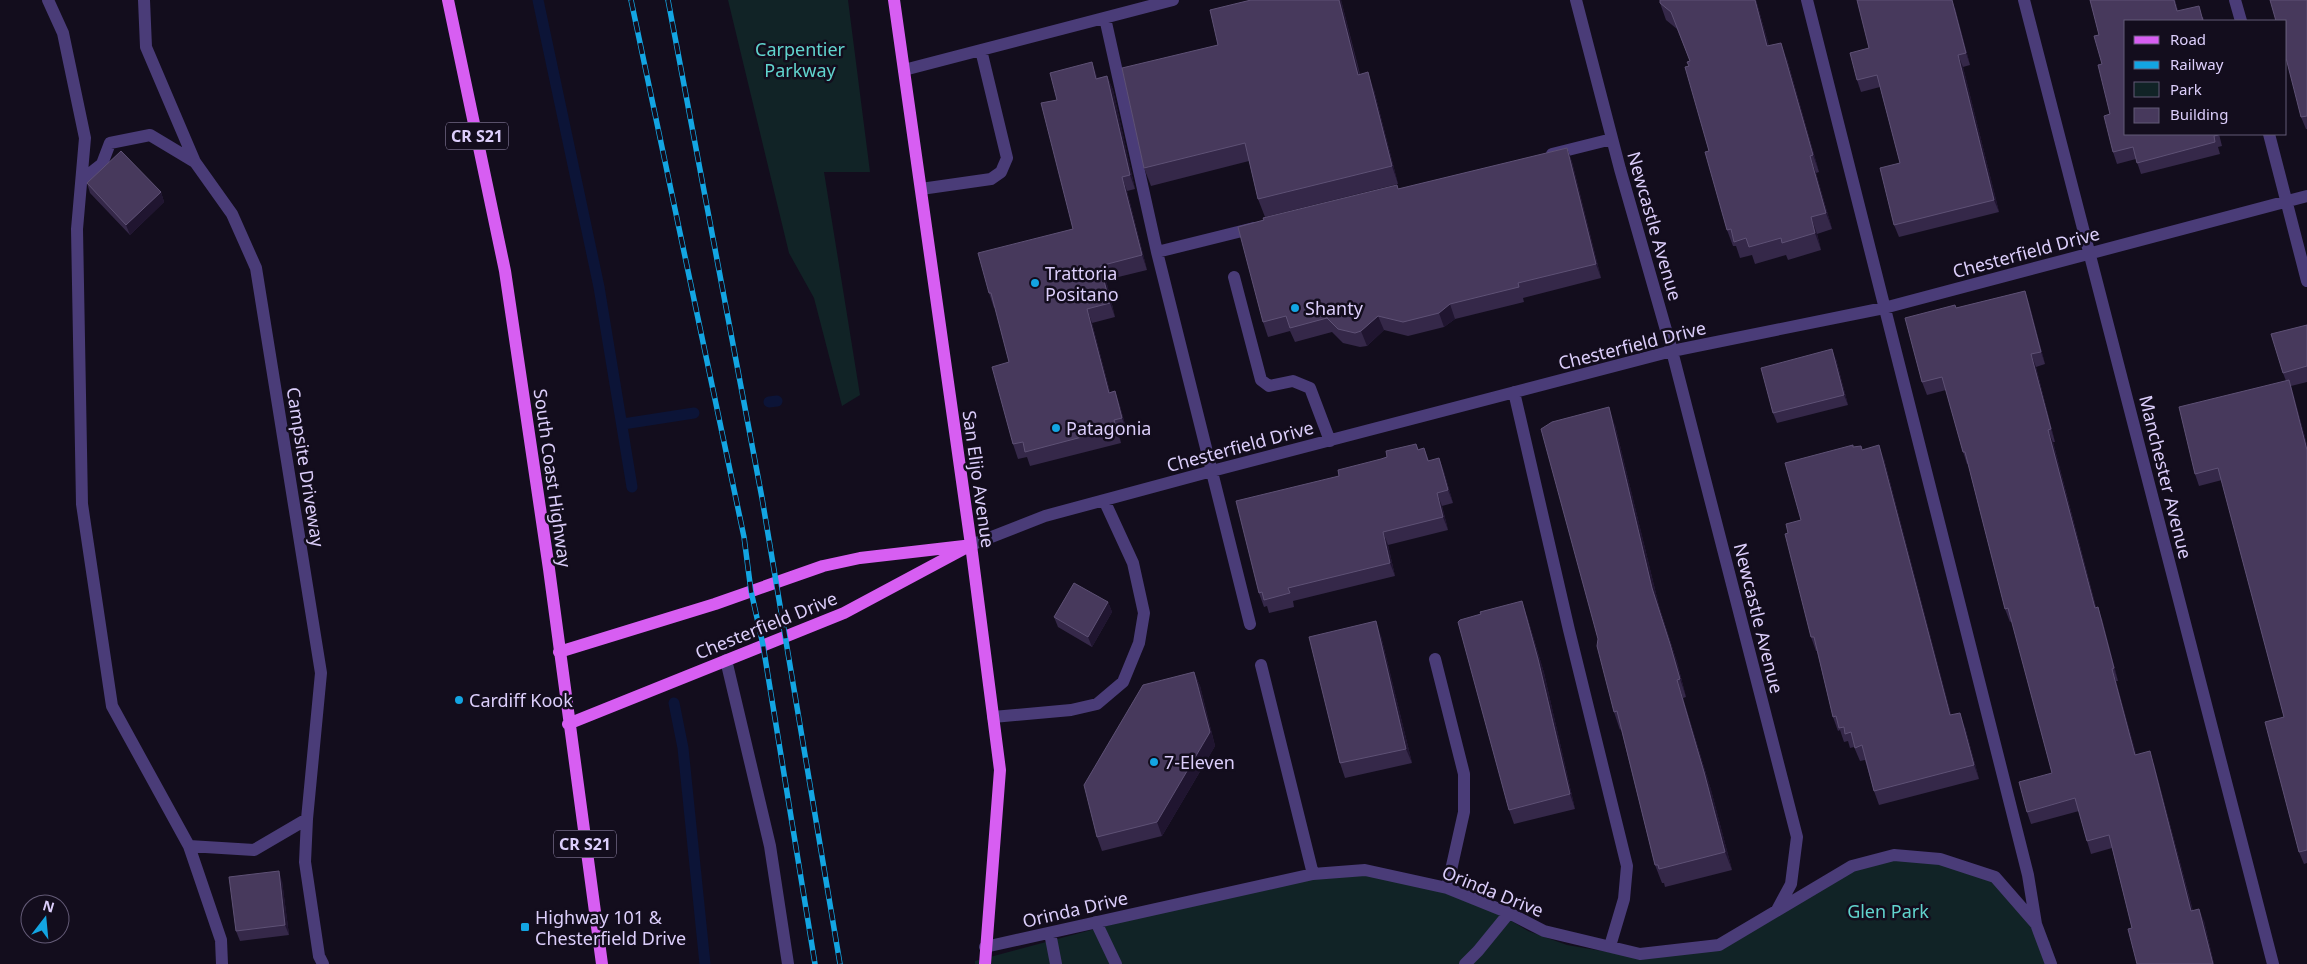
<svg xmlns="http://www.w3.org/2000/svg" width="2307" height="964" viewBox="0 0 2307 964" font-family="'Noto Sans',sans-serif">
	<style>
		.park { fill: #112326 }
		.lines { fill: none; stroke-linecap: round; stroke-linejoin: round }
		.stream { stroke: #0c1437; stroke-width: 11 }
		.minor { stroke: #4a3c78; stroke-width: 12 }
		.major { stroke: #d75ef2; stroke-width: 12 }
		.rail-casing { stroke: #13a5e2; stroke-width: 5.5 }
		.rail { stroke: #130d1d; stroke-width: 4; stroke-dasharray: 11; stroke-linecap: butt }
		.wall { fill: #352849 }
		.shaded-wall { fill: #201530 }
		.building { fill: #47395c; stroke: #5e5175 }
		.poi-dot { fill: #13a5e2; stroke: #130d1d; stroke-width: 2 }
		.labels { text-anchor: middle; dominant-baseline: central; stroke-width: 5; stroke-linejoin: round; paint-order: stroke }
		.shield { fill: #130d1d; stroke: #a094b8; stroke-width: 1 }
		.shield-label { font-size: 16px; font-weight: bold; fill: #dccefb }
		.park-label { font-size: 18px; fill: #61d4ce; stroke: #130d1d }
		.street-label { font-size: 18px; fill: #dccefb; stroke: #130d1d }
		.poi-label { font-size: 18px; fill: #dccefb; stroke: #130d1d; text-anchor: start }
	</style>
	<rect width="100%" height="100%" fill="#130d1d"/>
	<path class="park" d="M728,0H848L870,172H824L860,395L842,406L814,298L789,253Z
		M1931,857L1991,875L2050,942L2054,964H975V961L1309,872L1405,875L1505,917L1528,931L1567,945L1614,953L1718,944L1809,887L1882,858Z"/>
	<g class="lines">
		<path class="stream" d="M538,0L599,287L632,487
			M769,402L777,401
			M623,424L694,413
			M674,703L683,748L705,964"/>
		<path class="minor" d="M48,0L63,33L85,138L77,229L82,504L112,706L189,846L221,940L222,964
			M144,0L146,47L195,162L232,214L256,268L321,673L307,819L305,862L319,956L323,964
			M1576,0L1620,169L1672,351L1797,837L1791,884L1777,910
			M1807,0L2028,875L2036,924
			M2024,0L2273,964
			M2235,0L2241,21
			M1105,18L1157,252L1250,624
			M904,70L1173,0
			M2269,134L2307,281
			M1552,154L1612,139
			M83,179L102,164L110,143L150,135L195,162
			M921,189L991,179L1001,172L1007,158L981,50
			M1157,252L1254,228
			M1234,277L1261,380L1269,386L1293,381L1310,388L1330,441
			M1514,392L1569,630L1627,866L1624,899L1610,946
			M971,545L1045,516L1212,471L1672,351L1884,308L2307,196
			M1435,659L1464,774V812L1447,888
			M726,660L770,846L788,964
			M1261,665L1313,874
			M993,717L1071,710L1097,704L1123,682L1139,643L1144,613L1133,563L1104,500
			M189,846L254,850L307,819
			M1096,922L1116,964
			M1050,933L1056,964
			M985,947L1313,874L1365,870L1447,888L1509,913L1544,931L1640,954L1719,945L1852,866L1894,855L1940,859L1995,877L2036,924L2051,964
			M1465,964L1478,951L1509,913"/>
		<path class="major" d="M448,0L505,271L549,569L602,964
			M894,0L971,545L1000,770L985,964
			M559,652L715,604L823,566L860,558L964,546
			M568,724L844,613L971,545"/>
		<defs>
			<path id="rail" d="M631,0L744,537L751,591L763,645L815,964
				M668,0L762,498L840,964"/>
		</defs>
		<use href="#rail" class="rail-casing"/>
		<use href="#rail" class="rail"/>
	</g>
	<path class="wall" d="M1251,0H1341L1360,74L1374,90L1398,184L1265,217L1258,199L1249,161L1151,186L1144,168L1218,45Z
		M1756,0L1769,46L1787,59L1819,172L1816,173L1832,229L1817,234L1821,250L1788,260L1786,255L1755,264L1752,255L1740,258L1736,246H1733L1727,230L1689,66L1690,61L1677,29L1666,20L1660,3Z
		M2090,0H2175L2178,11L2203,17L2204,21H2126V134H2219L2222,146L2218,147L2220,154L2141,174L2136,159L2117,164L2113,152L2110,114L2102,64L2099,35Z
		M2307,0V129H2306L2301,117Z
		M1955,8L1970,65L1963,67L1999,212L1899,237L1894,225L1900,163L1880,87L1861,92L1857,80L1869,48Z
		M1107,76L1113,90L1135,189L1127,191L1147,270L1106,280L1115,317L1092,323L1110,392L1115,391L1120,406L1127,432L1119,434L1121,443L1030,466L1027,457L1018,459L1013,444L1009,362L995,307L994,308L989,293L1073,229L1097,78Z
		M1567,148L1572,162L1601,278L1523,298L1524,302L1455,319L1444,327L1408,336L1384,330L1367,346L1360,347L1343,343L1332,332L1295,342L1290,331L1268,337L1263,322L1399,189Z
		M87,183L161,192L164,202L130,235L90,193Z
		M2025,291L2029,303L2045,364L2036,367L2055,442H2053L2096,607L2102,619L2118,681H2116L2136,755L2154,764L2193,911L2204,921L2214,964H2137L2132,928L2112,848L2091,854L2087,841L2079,811L2031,824L2027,812L2052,773L2012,621L2010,622L2005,609L1968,464H1967L1963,452L1946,390L1927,395L1922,382L1956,308Z
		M2307,325V382L2291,386L2307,445V863L2304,864L2299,852L2284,717L2222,480L2199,486L2195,474L2286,381L2283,373Z
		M1836,359L1848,405L1777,423L1773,413Z
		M1615,425L1659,606L1677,662L1686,697L1683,698L1711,790L1732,870L1665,887L1664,883H1662L1655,865L1621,729L1620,730L1614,712Z
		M1416,444L1418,449L1424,448L1429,461L1439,458L1444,472L1453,503L1442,506L1448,530L1388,545L1395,576L1293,601L1294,607L1269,613L1267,606L1264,607L1259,593L1339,476L1387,457Z
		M1854,447L1884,459L1951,715L1965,727L1979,779L1879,805L1874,791L1865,760L1860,761L1854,747L1850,748L1848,741L1844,742L1840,730L1838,731L1833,717L1817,651H1816L1811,637L1801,520Z
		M1108,602L1112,612L1092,647L1058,627L1054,617Z
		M1527,616L1544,673L1575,809L1514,824L1509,810Z
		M1381,636L1412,763L1345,778L1340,763Z
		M1194,672L1200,686L1215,746L1162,836L1102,851L1097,837Z
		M282,881L289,935L240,941L236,931Z"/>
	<path class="shaded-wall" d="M1339,0H1341L1364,93L1358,75Z
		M1755,0H1756L1774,63L1767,46Z
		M1952,0L1955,8L1970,65L1966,53Z
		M2174,0H2175L2181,21L2177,11Z
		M1781,43L1787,59L1819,172L1813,155Z
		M1958,55L1963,67L1999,212L1994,200Z
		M1092,62L1097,76L1101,93L1096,79Z
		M1368,72L1374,90L1398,184L1392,166Z
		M1107,76L1113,90L1135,189L1130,175Z
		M1567,148L1572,162L1601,278L1596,264Z
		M1810,156L1816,173L1832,229L1826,213Z
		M1122,177L1127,191L1147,270L1142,255Z
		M161,192L164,202L130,235L126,225Z
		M1811,217L1817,234L1821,250L1815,233Z
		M1100,266L1106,280L1115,317L1110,303Z
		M2025,291L2029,303L2045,364L2041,352Z
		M1450,304L1455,319L1444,327L1439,313Z
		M1087,309L1092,323L1114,407L1109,393Z
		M1378,316L1384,330L1367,346L1361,331Z
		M1832,349L1836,359L1848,405L1844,395Z
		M2031,354L2036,367L2055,442L2051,429Z
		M2289,380L2293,392L2307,445V450Z
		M1115,391L1120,406L1127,432L1122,418Z
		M1609,407L1615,425L1659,606L1677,662L1686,697L1680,679L1652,588Z
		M1114,420L1119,434L1121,443L1116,428Z
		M2048,430L2053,442L2099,620L2095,608Z
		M1879,445L1884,459L1955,729L1950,715Z
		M1439,458L1444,472L1453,503L1448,490Z
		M1437,493L1442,506L1448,530L1443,517Z
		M1383,532L1388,545L1395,576L1390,563Z
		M1522,601L1527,616L1544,673L1575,809L1570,794Z
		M1108,602L1112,612L1092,647L1088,637Z
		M2098,607L2102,619L2118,681L2114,668Z
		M1376,621L1381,636L1412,763L1406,749Z
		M2112,669L2116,681L2140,767L2135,755Z
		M1194,672L1200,686L1215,746L1162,836L1157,822Z
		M1677,680L1683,698L1711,790L1732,870L1725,852Z
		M1960,713L1965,727L1979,779L1974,765Z
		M2150,751L2154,764L2196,923L2191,911Z
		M279,871L282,881L289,935L285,925Z
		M2199,909L2204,921L2214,964H2213Z"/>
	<path class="building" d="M1251,0H1339L1358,75L1368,72L1392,166L1258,199L1245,143L1144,168L1122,68L1218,45L1210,10Z
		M1660,0H1755L1767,46L1781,43L1813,155L1810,156L1826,213L1811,217L1815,233L1782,243L1781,238L1749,247L1746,238L1734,242L1731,229L1727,230L1705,152L1709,151L1685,67L1689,66L1687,62L1690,61L1671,12L1660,3Z
		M1857,0H1952L1966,53L1958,55L1994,200L1894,225L1880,168L1900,163L1877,75L1857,80L1850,53L1869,48Z
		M2090,0H2174L2177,11L2199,6L2203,21H2126V134H2218V135L2214,136L2215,142L2137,163L2133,147L2113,152L2104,116L2110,114L2098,65L2102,64L2094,36L2099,35Z
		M2270,0H2307V116L2301,117L2286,58V21H2276Z
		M1092,62L1096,79L1107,76L1130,175L1122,177L1142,255L1100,266L1110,303L1087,309L1109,393L1115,391L1122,418L1114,420L1116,428L1025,452L1023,442L1013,444L992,367L1009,362L991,293H989L978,253L1073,229L1041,103L1057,100L1050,73Z
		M1567,148L1596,264L1518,283L1519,287L1450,304L1439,313L1403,322L1378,316L1361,331L1355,333L1338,329L1327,318L1290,328L1286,316L1263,322L1238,227L1264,220L1263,218L1397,185L1398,189Z
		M121,151L161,192L126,225L87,183Z
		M2025,291L2041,352L2031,354L2051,429L2048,430L2095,608L2098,607L2114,668L2112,669L2135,755L2150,751L2191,911L2199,909L2213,964H2137L2128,929L2132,928L2109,835L2087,841L2075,798L2027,812L2019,782L2052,773L2008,608L2005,609L1965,452H1963L1942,377L1922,382L1905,318L1955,305L1956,308Z
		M2307,325V366L2283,373L2271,334Z
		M1832,349L1844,395L1773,413L1761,368Z
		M2289,380L2307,450V850L2299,852L2265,722L2284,717L2218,468L2195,474L2179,407Z
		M1609,407L1652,588L1670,644L1680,679L1677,680L1704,772L1725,852L1659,869L1658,865H1655L1617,711L1614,712L1597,646L1598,639L1541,429L1552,422Z
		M1416,444L1418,450L1424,448L1428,461L1439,458L1448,490L1437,493L1443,517L1383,532L1390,563L1288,588L1290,593L1264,600L1262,592L1259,593L1236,501L1339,476L1338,470L1381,459L1387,457L1386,451Z
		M1853,445V447L1861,446L1862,450L1879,445L1950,715L1960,713L1974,765L1874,791L1862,745L1855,748L1851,732L1845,734L1844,727L1839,728L1836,716L1833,717L1814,637H1811L1785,534L1788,533L1786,524L1801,520L1785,463Z
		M1074,583L1108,602L1088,637L1054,617Z
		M1522,601L1538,659L1570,794L1509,810L1458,622L1460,620L1481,614L1480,612Z
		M1376,621L1406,749L1340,763L1309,637Z
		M1194,672L1210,732L1157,822L1097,837L1084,785L1143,685Z
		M279,871L285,925L236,931L229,877Z"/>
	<g class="poi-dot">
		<circle cx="1035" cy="283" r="5"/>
		<circle cx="1295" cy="308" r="5"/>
		<circle cx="1056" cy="428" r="5"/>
		<circle cx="459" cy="700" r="5"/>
		<circle cx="1154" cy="762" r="5"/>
		<rect x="520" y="922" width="10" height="10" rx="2.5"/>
	</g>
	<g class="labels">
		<g class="shield">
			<rect x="446" y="122.5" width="62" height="27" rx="4"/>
			<rect x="554" y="830.5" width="62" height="27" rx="4"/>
		</g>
		<g class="shield-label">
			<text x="477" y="136">CR S21</text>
			<text x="585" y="844">CR S21</text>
		</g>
		<g class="park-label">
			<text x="800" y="49">Carpentier<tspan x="800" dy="21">Parkway</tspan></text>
			<text x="1888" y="911">Glen Park</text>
		</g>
		<g class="street-label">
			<text transform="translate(1655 226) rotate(74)">Newcastle Avenue</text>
			<text transform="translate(2026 252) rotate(-15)">Chesterfield Drive</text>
			<text transform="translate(1632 345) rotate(-14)">Chesterfield Drive</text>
			<text transform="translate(1240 446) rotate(-15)">Chesterfield Drive</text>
			<text transform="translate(306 467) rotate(81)">Campsite Driveway</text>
			<text transform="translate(2166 477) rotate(76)">Manchester Avenue</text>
			<text transform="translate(553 478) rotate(82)">South Coast Highway</text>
			<text transform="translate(979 479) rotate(82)">San Elijo Avenue</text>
			<text transform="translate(1759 618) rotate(76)">Newcastle Avenue</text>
			<text transform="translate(766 625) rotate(-22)">Chesterfield Drive</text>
			<text transform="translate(1493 891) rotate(22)">Orinda Drive</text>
			<text transform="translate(1075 909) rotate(-13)">Orinda Drive</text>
		</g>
		<g class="poi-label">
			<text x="1045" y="273">Trattoria<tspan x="1045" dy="21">Positano</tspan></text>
			<text x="1305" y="308">Shanty</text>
			<text x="1066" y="428">Patagonia</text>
			<text x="469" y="700">Cardiff Kook</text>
			<text x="1164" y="762">7-Eleven</text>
			<text x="535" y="917">Highway 101 &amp;<tspan x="535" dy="21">Chesterfield Drive</tspan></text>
		</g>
	</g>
	<rect x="2124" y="20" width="162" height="115" fill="#130d1d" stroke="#635a76"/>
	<rect x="2134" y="36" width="25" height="8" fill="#d75ef2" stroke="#635a76"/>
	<text x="2170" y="45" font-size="15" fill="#dccefb">Road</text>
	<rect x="2134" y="61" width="25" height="8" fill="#13a5e2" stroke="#635a76"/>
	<text x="2170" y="70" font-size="15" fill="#dccefb">Railway</text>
	<rect x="2134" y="82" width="25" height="15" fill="#112326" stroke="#635a76"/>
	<text x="2170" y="95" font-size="15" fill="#dccefb">Park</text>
	<rect x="2134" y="108" width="25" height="15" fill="#47395c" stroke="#635a76"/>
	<text x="2170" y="120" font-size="15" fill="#dccefb">Building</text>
	<g transform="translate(45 919) rotate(16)"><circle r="24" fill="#130d1d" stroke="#635a76"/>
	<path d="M0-4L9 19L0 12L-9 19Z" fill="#13a5e2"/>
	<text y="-8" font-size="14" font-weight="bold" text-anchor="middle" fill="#dccefb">N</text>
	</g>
</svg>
